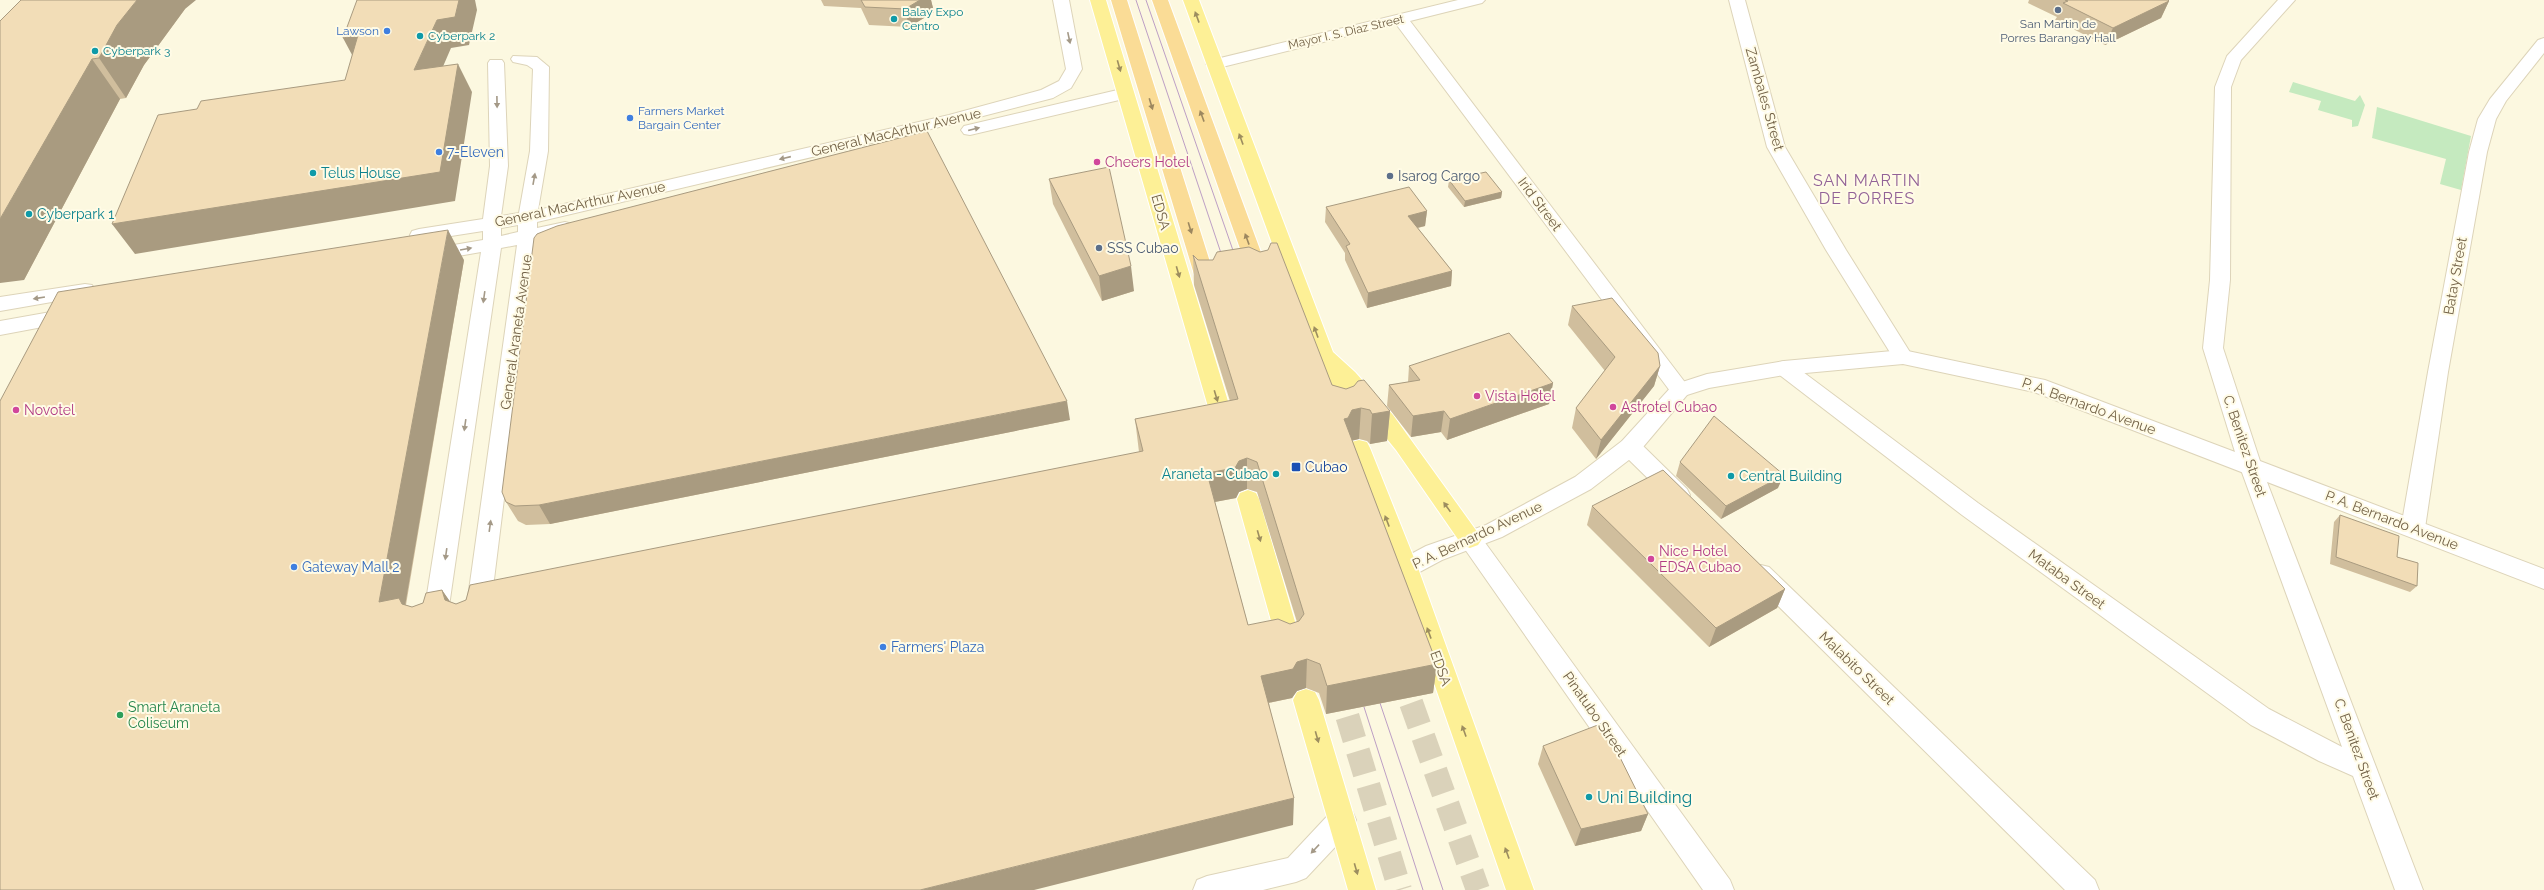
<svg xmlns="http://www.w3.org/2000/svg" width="2544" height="890" viewBox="0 0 2544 890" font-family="Raleway,sans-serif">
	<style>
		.green { fill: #c5eabf }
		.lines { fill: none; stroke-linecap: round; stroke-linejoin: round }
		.trunk-tunnel { stroke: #dad2ba; stroke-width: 24; stroke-dasharray: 24 12; stroke-linecap: butt }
		.minor-casing { stroke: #ddd4b9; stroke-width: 2 }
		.tertiary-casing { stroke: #ddd4b9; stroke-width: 2 }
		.primary-casing { stroke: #fff; stroke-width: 2 }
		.trunk-casing { stroke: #fff; stroke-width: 2 }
		.minor { fill: #fff; fill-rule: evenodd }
		.tertiary { fill: #fff; fill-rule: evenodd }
		.primary { fill: #fdf096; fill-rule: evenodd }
		.trunk { fill: #fadc96; fill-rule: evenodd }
		.tram { stroke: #bd9fc5; stroke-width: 1 }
		.wall { fill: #d0be9d; fill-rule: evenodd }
		.shaded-wall { fill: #a99b80 }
		.building { fill: #f2ddb7; stroke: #a99b80; fill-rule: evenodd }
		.oneway { fill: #9c8d5f }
		.oneway2 { fill: #a49987 }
		.oneway3 { fill: #9c875f }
		.service-dot { fill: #5c6f8a; stroke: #fffbe6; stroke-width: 1.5 }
		.culture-dot { fill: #0f9aa8; stroke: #fffbe6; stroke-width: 1.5 }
		.shop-dot { fill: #3f7fe0; stroke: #fffbe6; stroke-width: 1.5 }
		.hotel-dot { fill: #d1479c; stroke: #fffbe6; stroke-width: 1.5 }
		.transit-dot { fill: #1a4fb4; stroke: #fffbe6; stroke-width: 1.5 }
		.leisure-dot { fill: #2e9e5b; stroke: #fffbe6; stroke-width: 1.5 }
		.labels { text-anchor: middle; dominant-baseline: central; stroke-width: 4; stroke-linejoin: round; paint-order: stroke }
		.far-culture-label { font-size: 12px; fill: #0d838f; stroke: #fffbe6; text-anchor: start }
		.far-service-label { font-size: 12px; fill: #4e5e75; stroke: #fffbe6 }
		.far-shop-label { font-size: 12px; fill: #366cbe; stroke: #fffbe6; text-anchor: end }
		.far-street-label { font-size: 12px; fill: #736247; stroke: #fffbe6 }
		.street-label { font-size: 14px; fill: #736247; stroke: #fffbe6 }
		.shop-label { font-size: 14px; fill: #366cbe; stroke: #fffbe6; text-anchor: start }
		.hotel-label { font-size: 14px; fill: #b23c85; stroke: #fffbe6; text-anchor: start }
		.culture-label { font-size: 14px; fill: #0d838f; stroke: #fffbe6; text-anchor: start }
		.service-label { font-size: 14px; fill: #4e5e75; stroke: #fffbe6; text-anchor: start }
		.transit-label { font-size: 14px; fill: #164399; stroke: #fffbe6; text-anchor: start }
		.leisure-label { font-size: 14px; fill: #27864d; stroke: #fffbe6; text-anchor: start }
		.quarter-label { font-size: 16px; letter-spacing: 1px; fill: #926297; stroke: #fffbe6 }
		.near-culture-label { font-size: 17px; fill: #0d838f; stroke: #fffbe6; text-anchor: start }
	</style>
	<rect width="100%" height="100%" fill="#fcf8e0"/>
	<path class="green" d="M2293,82L2355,101L2360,95L2365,105L2358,126L2352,127V120L2318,110L2321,101L2289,92Z
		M2377,107L2471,136L2461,190L2440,184L2446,159L2372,138Z"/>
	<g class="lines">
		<path class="trunk-tunnel" d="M1399,669L1478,890
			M1337,682L1400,890"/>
		<defs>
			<path id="minor" d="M1053,0H1069L1082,69L1071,88L1053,98L952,124L537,222V228L565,222L572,224L574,228L572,232L536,240L490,612L487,619L478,622L469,619L466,612L517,245L501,248L447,620L444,627L435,630L426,627L423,620L481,252L430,261L423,259L420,255L423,251L430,249L483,240V231L419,241L412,239L410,235L412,231L419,229L483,219L490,166L488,63L490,60H502L504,63L508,166L501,216L519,213L530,151L533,69L527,65L513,62L511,59L513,56L537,57L549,67L548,151L538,210L949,115L1041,90L1059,81L1066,69ZM518,225V232L501,236V228Z
				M1458,0H1485L1482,3L1410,21L1687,385L1691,390L1687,395L1680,397L1673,395L1396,24L1214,69L1206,64L1208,61Z
				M1729,0H1745L1785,147L1846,250L1913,357L1910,362L1903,364L1896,362L1826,250L1767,147Z
				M2544,38V53L2506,101L2496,119L2487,152L2448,372L2425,528L2421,534L2413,537L2405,534L2401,528L2428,372L2469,152L2478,119L2490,99L2538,40Z
				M1126,88L1132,89L1134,93L1132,97L970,135L964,134L961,130L964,126Z
				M85,284L92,285L95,290L92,295L0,311V297Z
				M73,308L80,310L83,315L80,320L0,335V321Z
				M1784,361L1791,363L1978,503L2269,709L2342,747L2240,467L2243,461L2251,459L2259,461L2423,890H2395L2353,776L2319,761L2251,725L1962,515L1777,373L1774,368L1777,363Z
				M1630,439L1638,441L1687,489L1690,495L1687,501L1679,504L1671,501L1622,453L1619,447L1622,441Z
				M1470,530L1478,533L1730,880L1734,890H1703L1462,545L1458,539L1462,533Z
				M1761,565L1769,567L2095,880L2099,890H2065L1753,581L1749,574L1753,567Z
				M1342,807L1352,811L1356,820L1352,829L1306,878L1296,882L1263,890H1193L1197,880L1207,876L1288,858L1332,811Z"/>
			<path id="tertiary" d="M2278,0H2295L2241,60L2231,87L2230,280L2223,348L2260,461L2544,569V589L2034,392L1903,364L1784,375L1709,388L1687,395L1638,453L1591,489L1502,537L1442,560L1414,575L1406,577L1398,575L1394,568L1398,561L1426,546L1486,525L1575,477L1622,441L1673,385L1707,374L1784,361L1903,350L2045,380L2235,452L2203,348L2210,280L2215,87L2227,56Z"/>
			<path id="primary" d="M1090,0H1106L1235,424L1232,430L1224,432L1216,430L1213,424Z
				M1183,0H1199L1333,352L1355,372L1393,415L1478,533L1482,539L1478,545L1470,548L1462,545L1396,450L1347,390L1355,410L1352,415L1344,418L1336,415L1333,410Z
				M1359,440L1367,442L1370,448L1418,568L1534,890H1506L1394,568L1348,448L1351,442Z
				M1248,490L1256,493L1259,499L1301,642L1298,649L1289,652L1280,649L1277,642L1237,499L1240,493Z
				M1306,689L1315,692L1319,700L1376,890H1348L1293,700L1297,692Z"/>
			<path id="trunk" d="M1111,0H1127L1217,284L1214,289L1207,290L1200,289L1197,284Z
				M1152,0H1168L1269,274L1266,278L1259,280L1252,278L1249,274Z"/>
		</defs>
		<use href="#minor" class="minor-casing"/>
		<use href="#tertiary" class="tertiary-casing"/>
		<use href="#primary" class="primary-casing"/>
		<use href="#trunk" class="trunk-casing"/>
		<use href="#minor" class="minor"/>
		<use href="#tertiary" class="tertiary"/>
		<use href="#primary" class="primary"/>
		<use href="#trunk" class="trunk"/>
		<path class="tram" d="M1136,0L1224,262
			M1146,0L1236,259
			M1380,703L1443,890
			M1364,707L1423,890"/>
	</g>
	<path class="wall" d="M21,0L185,9L144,65L126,98L120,99L24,280Z
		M821,0H931L934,12L909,27L869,25L861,8L824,6Z
		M2029,0H2168L2169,1L2161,18L2105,45L2055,20L2057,17L2028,3Z
		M1049,179L1134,291L1102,301L1053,204Z
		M1449,180L1502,192L1501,198L1464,207L1448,187Z
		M1326,207L1427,211L1425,226L1418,228L1452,271L1451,286L1367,308L1345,260V253L1325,222Z
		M1193,255L1332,385L1390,411L1387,441L1370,444L1367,441L1359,439L1352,440L1437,664L1433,693L1326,714L1319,693L1306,688L1297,691L1292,698L1269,703L1293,825L0,890L464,260L406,605L412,607L423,603L442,590L450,602L456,604L1139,452L1135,419L1230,401L1194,285ZM1247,489L1257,492L1297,622L1290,624L1248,625L1215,502L1236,498L1239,492Z
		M1572,306L1660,366L1654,386L1596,459L1572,428L1576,408L1605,371L1568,325Z
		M1409,366L1553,383L1549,404L1447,440L1441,432L1411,437L1387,406L1389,385L1408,382Z
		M1070,420L550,524L526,525L518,521L506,502Z
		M1680,462L1778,488L1721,519L1676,476Z
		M1592,506L1785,589L1777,608L1709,647L1587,525Z
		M2340,515L2397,557L2417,586L2410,592L2330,564L2334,522Z
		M1543,746L1648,814L1641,831L1575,846L1538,764Z"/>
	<path class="shaded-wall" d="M137,0H196L185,9L144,65L126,98L99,58L117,25Z
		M459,0H475L477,10L469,45L451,48L429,99L414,70L437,20Z
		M920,0H931L934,12L909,27L905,9Z
		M2169,1L2161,18L2105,45L2113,28Z
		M358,35V66L343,38Z
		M92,59L120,99L24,280L0,283V219Z
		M458,64L472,92L455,201L135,254L112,224Z
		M1502,192L1501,198L1464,207L1465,201Z
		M1427,211L1425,226L1407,230L1408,216Z
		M448,230L464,260L405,606L379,602Z
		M1131,266L1134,291L1102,301L1099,276Z
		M1452,271L1451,286L1367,308L1368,293Z
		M1660,366L1654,386L1596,459L1601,440Z
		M1553,383L1549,404L1447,440L1450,419Z
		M1067,401L1070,420L550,524L539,505Z
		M1361,408L1359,439L1351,441L1344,419L1352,410Z
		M1390,411L1387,441L1370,444L1372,414Z
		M1444,411L1441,432L1411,437L1413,416Z
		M1247,458V489L1239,492L1236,498L1209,503L1207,473Z
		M1784,475L1778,488L1721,519L1726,506Z
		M1785,589L1777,608L1709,647L1716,628Z
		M442,590L463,620L445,600Z
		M1307,659L1306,688L1297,691L1292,698L1262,704L1261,676L1297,662Z
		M1437,664L1433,693L1326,714L1327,686Z
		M1294,798L1293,825L1034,890H920Z
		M1648,814L1641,831L1575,846L1581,829Z"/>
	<path class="building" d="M21,0H137L117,25L99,58L92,59L0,219V21Z
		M357,0H459L455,17L437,20L414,70L458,64L440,172L112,224L158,115L197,109L201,101L345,80L358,35L343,38Z
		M861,0H920L905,9L865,7Z
		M2065,0H2168L2169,1L2113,28L2063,3L2068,1Z
		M927,131L1067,401L539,505L515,506L506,502L502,492L534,238L537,234L557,226Z
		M1109,167L1131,266L1099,276L1049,179Z
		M1486,172L1502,192L1465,201L1449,180Z
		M1409,187L1427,211L1408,216L1452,271L1368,293L1346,246L1350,244L1326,207Z
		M448,230L379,602L399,598L402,604L412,607L423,603L426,593L442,590L445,600L456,604L466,600L470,585L1143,451L1135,419L1238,399L1193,255L1198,260H1213L1217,252L1249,247L1260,252L1268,250L1271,243H1277L1332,385L1346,389L1354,386L1358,381L1364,380L1390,411L1372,414L1370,410L1361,408L1352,410L1348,418L1344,419L1437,664L1327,686L1320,664L1307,659L1297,662L1293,669L1261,676L1294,798L920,890H0V401L58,292ZM1247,458L1257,462L1304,614L1299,621L1290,624L1278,619L1248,625L1207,473L1235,468L1239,461Z
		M1612,298L1658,353L1660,366L1601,440L1576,408L1615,357L1572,306Z
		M1509,333L1553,383L1450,419L1444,411L1413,416L1389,385L1420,380L1409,366Z
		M1714,416L1784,475L1726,506L1680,462Z
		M1663,470L1785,589L1716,628L1592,506Z
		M2340,515L2399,536L2397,557L2418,563L2417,586L2336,557Z
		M1603,723L1648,814L1581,829L1543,746Z"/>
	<defs><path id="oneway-solid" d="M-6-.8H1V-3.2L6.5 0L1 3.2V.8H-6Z"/></defs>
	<g class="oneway">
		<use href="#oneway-solid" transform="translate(1197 17) rotate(-110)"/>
		<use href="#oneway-solid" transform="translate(1119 66) rotate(74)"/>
		<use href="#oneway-solid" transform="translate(1241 139) rotate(-110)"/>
		<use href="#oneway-solid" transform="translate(1178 272) rotate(74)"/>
		<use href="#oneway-solid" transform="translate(1316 332) rotate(-110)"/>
		<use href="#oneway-solid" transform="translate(1216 396) rotate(73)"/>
		<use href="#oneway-solid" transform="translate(1447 507) rotate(-125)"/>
		<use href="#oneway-solid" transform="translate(1387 521) rotate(-111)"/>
		<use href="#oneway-solid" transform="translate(1259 536) rotate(74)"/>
		<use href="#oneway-solid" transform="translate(1429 633) rotate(-110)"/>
		<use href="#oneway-solid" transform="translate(1464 731) rotate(-110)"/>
		<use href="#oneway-solid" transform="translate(1317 737) rotate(74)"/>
		<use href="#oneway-solid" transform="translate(1507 853) rotate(-110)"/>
		<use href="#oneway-solid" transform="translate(1356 869) rotate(74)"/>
	</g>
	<g class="oneway2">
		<use href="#oneway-solid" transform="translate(1069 38) rotate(78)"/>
		<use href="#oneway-solid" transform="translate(497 102) rotate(89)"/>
		<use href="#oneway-solid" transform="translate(974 129) rotate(-14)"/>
		<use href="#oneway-solid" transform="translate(785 158) rotate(167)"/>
		<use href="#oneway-solid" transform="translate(534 179) rotate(-80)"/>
		<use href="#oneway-solid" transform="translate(466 249) rotate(-10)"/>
		<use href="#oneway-solid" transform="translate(484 297) rotate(98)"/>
		<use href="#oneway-solid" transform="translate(39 298) rotate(171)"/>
		<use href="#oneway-solid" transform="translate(465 425) rotate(98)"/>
		<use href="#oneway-solid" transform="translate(490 526) rotate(-82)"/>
		<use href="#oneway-solid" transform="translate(446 554) rotate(98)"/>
		<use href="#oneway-solid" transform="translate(1315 849) rotate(133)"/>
	</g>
	<g class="oneway3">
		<use href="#oneway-solid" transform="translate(1151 104) rotate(73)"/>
		<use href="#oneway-solid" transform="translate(1202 116) rotate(-110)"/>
		<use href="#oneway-solid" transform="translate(1190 228) rotate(73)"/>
		<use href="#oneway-solid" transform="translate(1247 239) rotate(-110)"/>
	</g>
	<g class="service-dot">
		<circle cx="2058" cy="10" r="4"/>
		<circle cx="1390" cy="176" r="4"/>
		<circle cx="1099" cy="248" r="4"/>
	</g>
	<g class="culture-dot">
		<circle cx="894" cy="19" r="4"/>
		<circle cx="420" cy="36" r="4"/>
		<circle cx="95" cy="51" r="4"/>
		<circle cx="313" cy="173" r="4"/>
		<circle cx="29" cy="214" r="4"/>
		<circle cx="1276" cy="474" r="4"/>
		<circle cx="1731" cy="476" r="4"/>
		<circle cx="1589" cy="797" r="4"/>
	</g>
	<g class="shop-dot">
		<circle cx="387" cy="31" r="4"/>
		<circle cx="630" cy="118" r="4"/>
		<circle cx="439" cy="152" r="4"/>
		<circle cx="294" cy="567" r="4"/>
		<circle cx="883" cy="647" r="4"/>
	</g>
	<g class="hotel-dot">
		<circle cx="1097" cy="162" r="4"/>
		<circle cx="1477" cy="396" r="4"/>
		<circle cx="1613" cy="407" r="4"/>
		<circle cx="16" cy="410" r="4"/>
		<circle cx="1651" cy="559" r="4"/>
	</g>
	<rect class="transit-dot" x="1291" y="462" width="10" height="10" rx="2"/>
	<circle class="leisure-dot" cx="120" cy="715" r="4"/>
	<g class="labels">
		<g class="far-culture-label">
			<text x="902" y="12">Balay Expo<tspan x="902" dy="14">Centro</tspan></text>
			<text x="428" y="36">Cyberpark 2</text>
			<text x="103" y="51">Cyberpark 3</text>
		</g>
		<g class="far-service-label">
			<text x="2058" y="24">San Martin de<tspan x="2058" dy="14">Porres Barangay Hall</tspan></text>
		</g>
		<g class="far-shop-label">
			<text x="379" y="31">Lawson</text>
			<text x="638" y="111" text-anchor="start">Farmers Market<tspan x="638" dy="14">Bargain Center</tspan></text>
		</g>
		<g class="far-street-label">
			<text transform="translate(1346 32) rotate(-13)">Mayor I. S. Diaz Street</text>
		</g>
		<g class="street-label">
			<text transform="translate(1765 99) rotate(74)">Zambales Street</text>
			<text transform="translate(896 132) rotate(-13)">General MacArthur Avenue</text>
			<text transform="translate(580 204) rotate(-12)">General MacArthur Avenue</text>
			<text transform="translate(1540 204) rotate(53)">Irid Street</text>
			<text transform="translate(1161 212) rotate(74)">EDSA</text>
			<text transform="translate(2455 276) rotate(-80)">Batay Street</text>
			<text transform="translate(516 332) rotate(-82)">General Araneta Avenue</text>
			<text transform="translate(2089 406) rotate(20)">P. A. Bernardo Avenue</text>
			<text transform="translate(2245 446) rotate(71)">C. Benitez Street</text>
			<text transform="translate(2392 520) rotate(21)">P. A. Bernardo Avenue</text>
			<text transform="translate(1477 535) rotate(-25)">P. A. Bernardo Avenue</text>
			<text transform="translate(2067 579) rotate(36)">Mataba Street</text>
			<text transform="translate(1441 668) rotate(70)">EDSA</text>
			<text transform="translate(1857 668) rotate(44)">Malabito Street</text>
			<text transform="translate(1595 714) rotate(55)">Pinatubo Street</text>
			<text transform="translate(2357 749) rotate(70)">C. Benitez Street</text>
		</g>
		<g class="shop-label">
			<text x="447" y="152">7-Eleven</text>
			<text x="302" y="567">Gateway Mall 2</text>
			<text x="891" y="647">Farmers' Plaza</text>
		</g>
		<g class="hotel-label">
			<text x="1105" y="162">Cheers Hotel</text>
			<text x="1485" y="396">Vista Hotel</text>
			<text x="1621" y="407">Astrotel Cubao</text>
			<text x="24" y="410">Novotel</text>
			<text x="1659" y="551">Nice Hotel<tspan x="1659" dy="16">EDSA Cubao</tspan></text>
		</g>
		<g class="culture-label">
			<text x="321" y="173">Telus House</text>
			<text x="37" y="214">Cyberpark 1</text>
			<text x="1268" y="474" text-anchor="end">Araneta - Cubao</text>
			<text x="1739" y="476">Central Building</text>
		</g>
		<g class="service-label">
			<text x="1398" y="176">Isarog Cargo</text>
			<text x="1107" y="248">SSS Cubao</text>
		</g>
		<g class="transit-label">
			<text x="1305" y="467">Cubao</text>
		</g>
		<g class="leisure-label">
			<text x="128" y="707">Smart Araneta<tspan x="128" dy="16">Coliseum</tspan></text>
		</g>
		<g class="quarter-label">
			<text x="1867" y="180">SAN MARTIN<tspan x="1867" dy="18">DE PORRES</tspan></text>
		</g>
		<g class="near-culture-label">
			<text x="1597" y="797">Uni Building</text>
		</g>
	</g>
</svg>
